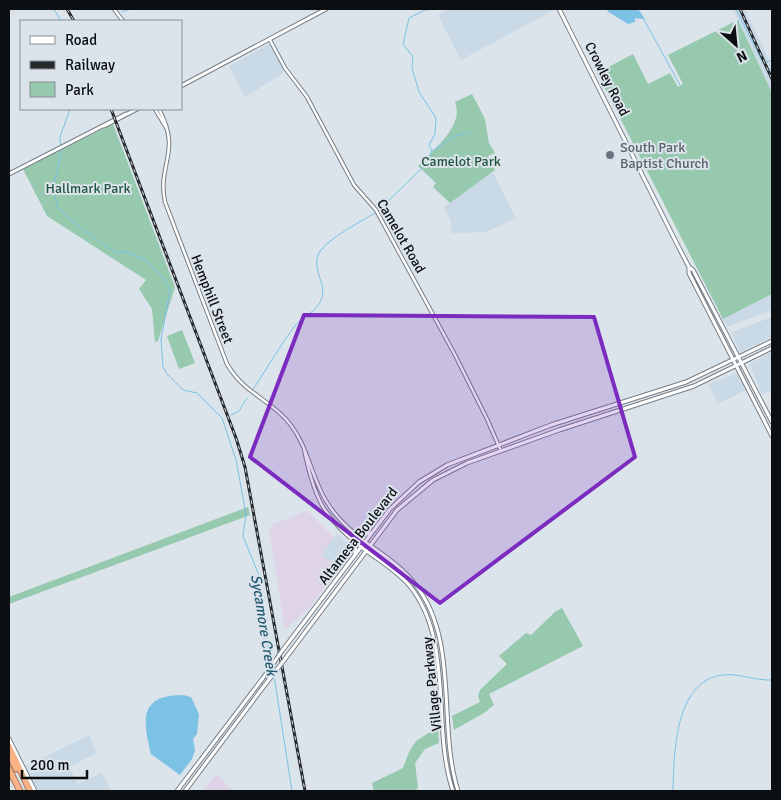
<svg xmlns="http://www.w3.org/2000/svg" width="781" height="800" viewBox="0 0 781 800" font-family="Signika,sans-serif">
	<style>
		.built { fill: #cad9e6 }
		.industrial { fill: #dfd3e7 }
		.green { fill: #96c9ae }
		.water { fill: #7bc2e5 }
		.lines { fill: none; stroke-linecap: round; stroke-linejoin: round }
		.stream { stroke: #7bc2e5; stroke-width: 1 }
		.tertiary-casing { stroke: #767e85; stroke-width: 4.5 }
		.secondary-casing { stroke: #767e85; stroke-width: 5 }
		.motorway-casing { stroke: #a7795e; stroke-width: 7 }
		.tertiary { stroke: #fff; stroke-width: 2.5 }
		.secondary { stroke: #fff; stroke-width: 3 }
		.motorway { stroke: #fbb287; stroke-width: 5 }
		.rail-casing { stroke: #272a2d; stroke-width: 3 }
		.rail { stroke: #dbe3eb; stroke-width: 1; stroke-dasharray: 4; stroke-linecap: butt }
		.secondary-bridge-casing { stroke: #767e85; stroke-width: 5; stroke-linecap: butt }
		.secondary-bridge { stroke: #fff; stroke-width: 3 }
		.marked { fill: #7b2cbf; fill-opacity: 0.2; stroke: #7b2cbf; stroke-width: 4; stroke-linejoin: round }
		.worship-dot { fill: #6b7280; stroke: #dbe3eb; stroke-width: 2 }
		.labels { text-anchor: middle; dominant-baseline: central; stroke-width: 4; stroke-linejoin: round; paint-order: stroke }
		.street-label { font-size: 14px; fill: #0c0f11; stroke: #dbe3eb }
		.worship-label { font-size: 14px; fill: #5b616d; stroke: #dbe3eb; text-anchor: start }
		.park-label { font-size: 14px; fill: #21563d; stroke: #dbe3eb }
		.water-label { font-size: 15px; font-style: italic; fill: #255c74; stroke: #dbe3eb }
	</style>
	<rect width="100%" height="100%" fill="#dbe3eb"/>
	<path class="built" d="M450,9H551L552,11L461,60L438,15Z
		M733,9H745L768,58L772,70V93Z
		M269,44L285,72L245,97L229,66Z
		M493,172L516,218L486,232L452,233L450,219L444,207Z
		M772,294V310L727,327L723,319Z
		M772,317V337L740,352L731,332Z
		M772,352V390L762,395L750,364Z
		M737,373L746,390L718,404L708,384Z
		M337,534L351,546L353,551L342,569L321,555Z
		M89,735L96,753L69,767L78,784L102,773L111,791H38L26,766Z"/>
	<path class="industrial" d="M308,511L334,538L321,555L339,567L310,607L285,630L269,529L273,524Z
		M217,774L232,791H201Z"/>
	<path class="green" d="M738,20L772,93V294L723,319L597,73L633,54L648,84L670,73L678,87L683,84L668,55Z
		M472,94L485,119L489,143L495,153L488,156L495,170L450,203L433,187L436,183L418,166C432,151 465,126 455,102Z
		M113,124L175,287L158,341L155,342L152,309L139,289L146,280L47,216L23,169Z
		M182,330L195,363L179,369L167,336Z
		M248,507L250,515L9,604V597Z
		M562,608L583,646L489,694L494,705L484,713L454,730L452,716L480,702L478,696L480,690L507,664L499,656L526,633L531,635L555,612Z
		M438,727L439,743L425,749L415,763L418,788L414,791H374L372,783L403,768L409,752L416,741Z"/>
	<path class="water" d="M609,9H638L645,19L635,18V22L628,24L607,11Z
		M183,695L191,697L199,714L197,734L193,739L195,750L192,759L180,775L151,754C143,721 138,695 183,695Z"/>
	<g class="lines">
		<path class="stream" d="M54,9L61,21
			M736,9L763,63
			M122,12L130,9
			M643,18L680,85
			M766,62L772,60
			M70,109L60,137L61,154L53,187L57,206L66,216L105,246L118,253L127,252L146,260L164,278L170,290L161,340L163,367L167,374L183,390L197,393L222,418L236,460L246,514L243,536L260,578L265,617L263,622L271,665
			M432,151L455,136L470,132
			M379,210L426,164L432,151L429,145L435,134L436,118L419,92L412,68L413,57L403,44L409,18L425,10L437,9
			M252,391C266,370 279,347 294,327C301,318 313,313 319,304C331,286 310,271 319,253C327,239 360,222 375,213
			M231,415L239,411L247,398
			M274,676L292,791
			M673,791C674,756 674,680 723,675C739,673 756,681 772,680"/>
		<defs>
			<path id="tertiary" d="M114,9L123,21
				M270,40L285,68L307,97L354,185L376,210L455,355L487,419L501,451
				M155,109L167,129
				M159,109C182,152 157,164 165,202L227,364C245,395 271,399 290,424C305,443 309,465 319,487C329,511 345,526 365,542
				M304,449C314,497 322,516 361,547"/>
			<path id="secondary" d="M559,9L677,244L689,267L693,270L772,422
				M181,86L326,9
				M104,126L137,109
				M9,174L126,114
				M689,267V273L772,436
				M357,536L371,533
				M352,540L356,545L355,553
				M365,542C382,554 402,567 415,584C460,641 437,725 458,791
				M361,547C377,559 396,570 409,585C455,641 431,726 453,791
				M282,651L390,509L419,482L447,465L551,425L686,382L772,341
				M285,659L397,510L433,480L467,463L559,430L694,386L772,348
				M9,739L35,791
				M177,791L263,678
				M185,791L264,686"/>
			<path id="motorway" d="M9,746L30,791
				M9,754L16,769
				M9,769L20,791"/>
		</defs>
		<use href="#tertiary" class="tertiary-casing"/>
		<use href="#secondary" class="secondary-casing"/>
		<use href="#motorway" class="motorway-casing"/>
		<use href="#tertiary" class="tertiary"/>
		<use href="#secondary" class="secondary"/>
		<use href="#motorway" class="motorway"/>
		<defs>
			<path id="rail" d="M67,9L74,21
				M740,9L772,79
				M111,109L236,438L245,467L305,791"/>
		</defs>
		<use href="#rail" class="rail-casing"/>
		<use href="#rail" class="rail"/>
		<defs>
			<path id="secondary-bridge" d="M263,678L282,651
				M264,686L285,659"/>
		</defs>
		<use href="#secondary-bridge" class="secondary-bridge-casing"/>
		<use href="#secondary-bridge" class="secondary-bridge"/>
	</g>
	<path class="marked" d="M304,315L594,317L635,457L440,603L250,457Z"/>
	<circle class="worship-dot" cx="610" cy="155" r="5"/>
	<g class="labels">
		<g class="street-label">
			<text transform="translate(607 79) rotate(63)">Crowley Road</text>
			<text transform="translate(401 236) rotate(60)">Camelot Road</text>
			<text transform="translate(212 299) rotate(69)">Hemphill Street</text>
			<text transform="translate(358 536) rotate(-52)">Altamesa Boulevard</text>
			<text transform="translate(432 684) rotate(-96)">Village Parkway</text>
		</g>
		<g class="worship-label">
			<text x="620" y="147">South Park<tspan x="620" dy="16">Baptist Church</tspan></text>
		</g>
		<g class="park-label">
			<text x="461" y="161">Camelot Park</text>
			<text x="88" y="188">Hallmark Park</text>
		</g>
		<g class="water-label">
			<text transform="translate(264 625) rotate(81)">Sycamore Creek</text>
		</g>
	</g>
	<rect width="781" height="800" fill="none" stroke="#0c0f11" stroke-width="20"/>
	<rect x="20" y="20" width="162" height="90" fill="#dbe3eb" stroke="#888e94"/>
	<rect x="30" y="36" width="25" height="8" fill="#ffffff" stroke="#888e94"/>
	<text x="65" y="45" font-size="15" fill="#0c0f11">Road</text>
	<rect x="30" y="61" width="25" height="8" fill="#272a2d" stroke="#888e94"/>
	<text x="65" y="70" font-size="15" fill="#0c0f11">Railway</text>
	<rect x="30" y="82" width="25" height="15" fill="#96c9ae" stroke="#888e94"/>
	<text x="65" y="95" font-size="15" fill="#0c0f11">Park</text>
	<g transform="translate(736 45) rotate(153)" stroke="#dbe3eb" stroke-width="4" paint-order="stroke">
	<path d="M0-4L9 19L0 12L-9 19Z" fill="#0c0f11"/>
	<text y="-8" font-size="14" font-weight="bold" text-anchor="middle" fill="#0c0f11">N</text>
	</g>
	<path d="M22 770v8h65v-8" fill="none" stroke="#0c0f11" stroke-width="2.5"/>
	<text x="30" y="770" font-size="15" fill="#0c0f11" stroke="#dbe3eb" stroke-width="4" paint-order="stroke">200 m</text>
</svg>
